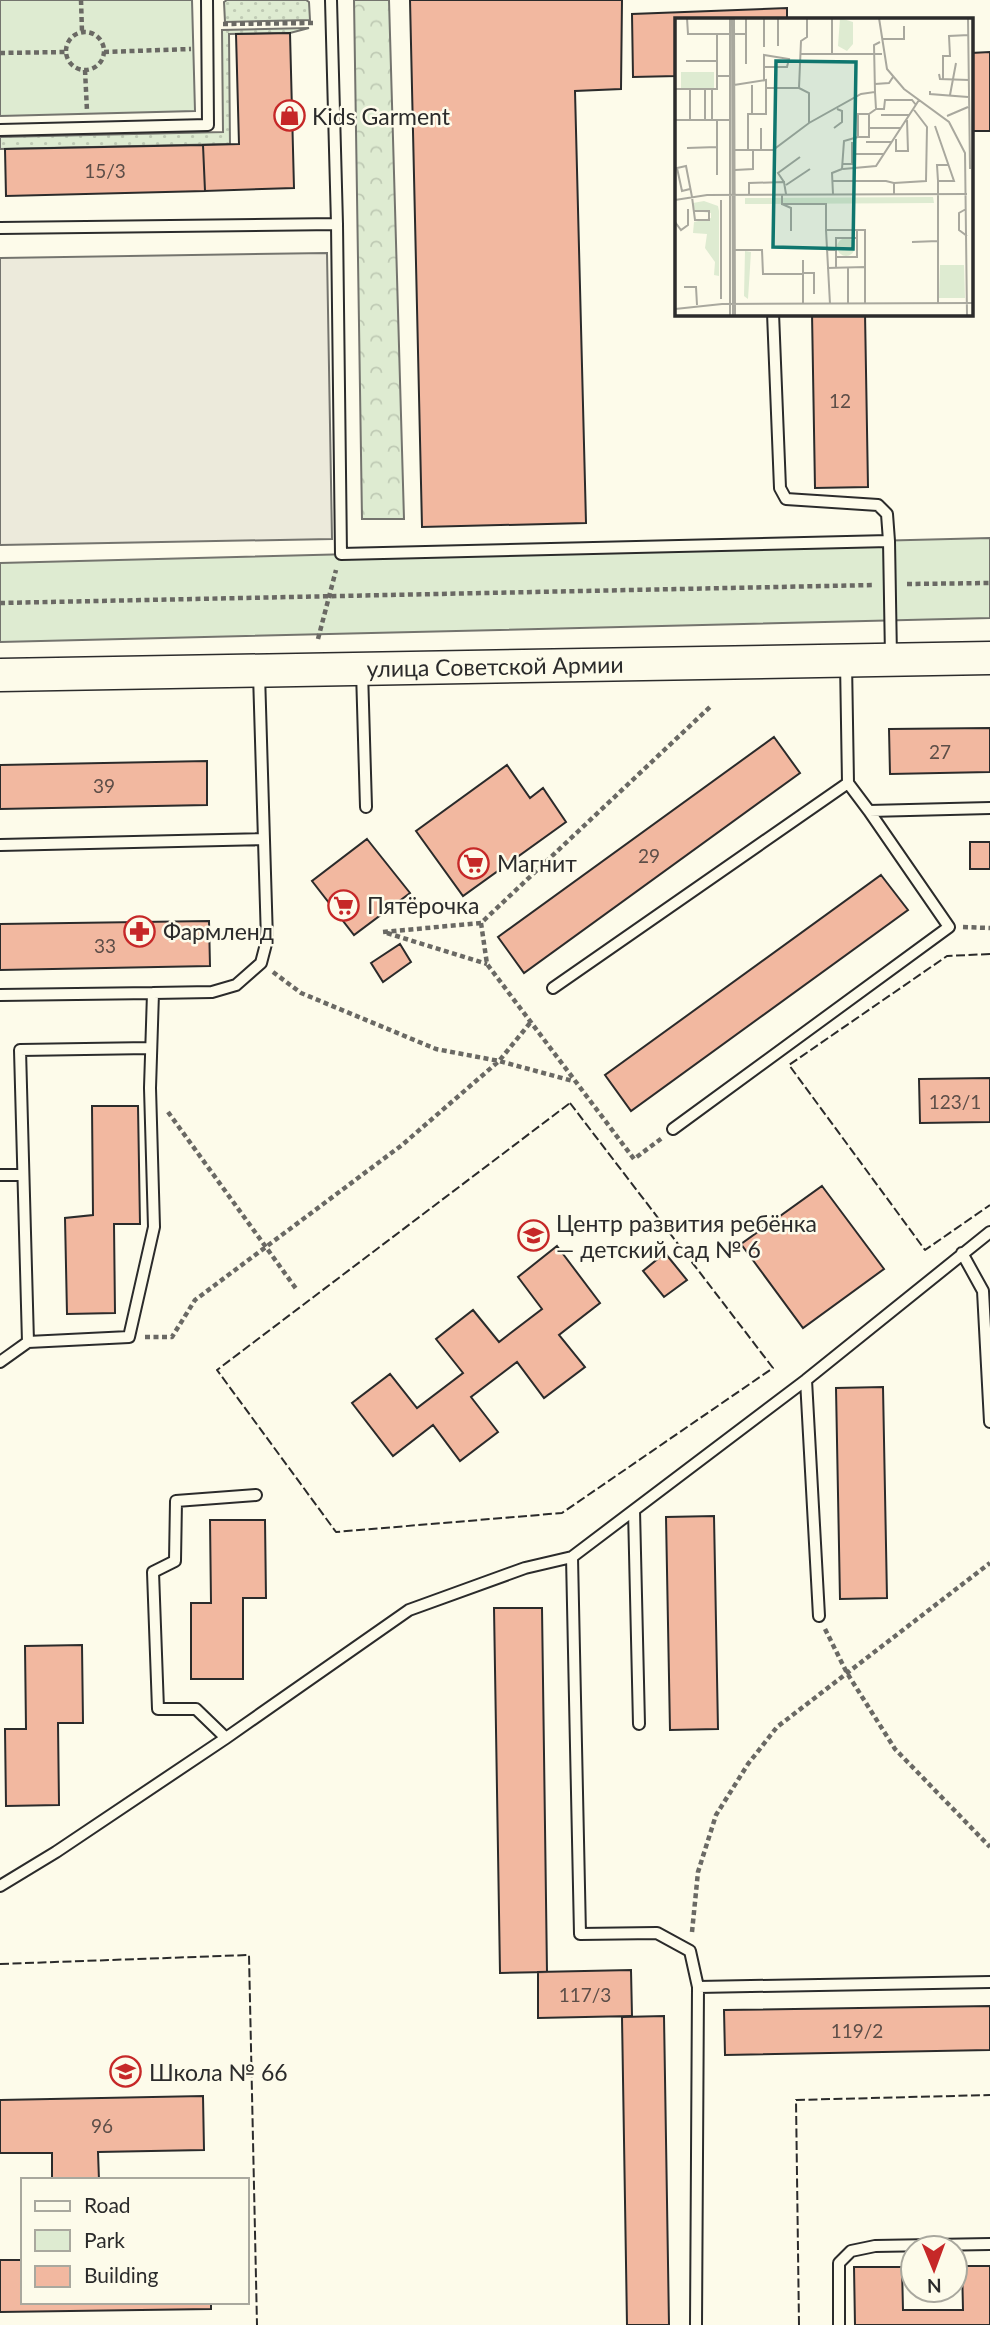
<svg xmlns="http://www.w3.org/2000/svg" width="990" height="2325" viewBox="0 0 990 2325" font-family="Lato,sans-serif">
	<style>
		.green { fill: #deebd1; stroke: #74746e; stroke-width: 2 }
		.forest { fill: url(#forest-crowns); stroke: #74746e; stroke-width: 2 }
		.garden { fill: url(#garden-dots); stroke: #74746e; stroke-width: 2 }
		.parking { fill: #eceadb; stroke: #74746e; stroke-width: 2 }
		.building { fill: #f2b8a0; stroke: #2b2b2b; stroke-width: 2 }
		.lines { fill: none; stroke-linecap: round; stroke-linejoin: round }
		.service-casing { stroke: #2b2b2b; stroke-width: 14 }
		.secondary-casing { stroke: #2b2b2b; stroke-width: 35 }
		.path { stroke: #6a6964; stroke-width: 4.5; stroke-dasharray: 5 3.5; stroke-linecap: butt }
		.service { stroke: #fdfbea; stroke-width: 10 }
		.secondary { stroke: #fdfbea; stroke-width: 32 }
		.fence { stroke: #2b2b2b; stroke-width: 2; stroke-dasharray: 9 3.5; stroke-linecap: butt }
		.labels { text-anchor: middle; dominant-baseline: central; stroke-width: 5; stroke-linejoin: round; paint-order: stroke }
		.number-label { font-size: 19px; fill: #5d4e48 }
		.poi-label { font-size: 23px; fill: #2b2b2b; stroke: #fdfbea; text-anchor: start }
		.street-label { font-size: 23px; fill: #2b2b2b; stroke: #fdfbea }
		.inset-road { fill: none; stroke: #a9a89e; stroke-width: 2 }
		.view { fill: #0f766e; fill-opacity: 0.15; stroke: #0f766e; stroke-width: 3.5 }
		.inset-edge { fill: none; stroke: #2b2b2b; stroke-width: 3.5 }
	</style>
	<defs>
		<pattern id="forest-crowns" width="20" height="18" patternUnits="userSpaceOnUse" patternTransform="scale(1.75)"><rect width="20" height="18" fill="#deebd1"/><path d="M2 6a3 3 0 1 1 6 0M12 15a3 3 0 1 1 6 0" fill="none" stroke="#bfcab4"/></pattern>
		<pattern id="garden-dots" width="8" height="8" patternUnits="userSpaceOnUse" patternTransform="scale(1.75)"><rect width="8" height="8" fill="#deebd1"/><path d="M2 2h.1M6 6h.1" fill="none" stroke="#bfcab4" stroke-width="1.8" stroke-linecap="round"/></pattern>
	</defs>
	<rect width="100%" height="100%" fill="#fdfbea"/>
	<path class="green" d="M0,0H192L195,111L0,116Z
		M990,538V618L0,642V563Z"/>
	<path class="forest" d="M354,0H389L404,519H362Z"/>
	<path class="garden" d="M227,0H306L309,2L310,20L225,22L224,2Z
		M309,28L290,33L229,34L230,144L0,149V137L223,132L222,30Z"/>
	<path class="parking" d="M327,253L332,539L0,545V258Z"/>
	<path class="building" d="M410,0H622L621,89L575,91L586,523L422,527Z
		M787,8V19H677V76L633,77L632,14Z
		M290,33L294,188L205,191L203,145L239,144L236,34Z
		M990,52V131H971V53Z
		M203,145L205,191L6,196L5,149Z
		M812,313H865L868,487L815,488Z
		M990,728V772L890,774L889,729Z
		M774,737L800,773L524,973L498,937Z
		M207,761V805L0,809V765Z
		M507,765L530,798L543,788L566,822L463,896L416,831Z
		M367,839L410,893L354,935L312,881Z
		M970,842H990V869H970Z
		M881,875L908,910L631,1111L605,1075Z
		M209,921L210,966L0,970V924Z
		M400,944L411,962L383,982L371,963Z
		M990,1078V1122L920,1123L919,1079Z
		M92,1106H138L140,1224H114L115,1313L67,1314L65,1218L93,1215Z
		M822,1186L884,1269L803,1328L741,1244Z
		M557,1246L600,1303L559,1335L585,1367L544,1398L517,1362L471,1397L498,1432L460,1461L433,1425L393,1456L352,1403L390,1374L417,1408L463,1373L436,1339L473,1310L499,1342L542,1309L518,1277Z
		M665,1253L687,1280L664,1297L643,1271Z
		M883,1387L887,1598L840,1599L836,1388Z
		M714,1516L718,1729L670,1730L666,1517Z
		M210,1520H265L266,1598H243V1679H191V1603H211Z
		M494,1608H542L547,1972L500,1973Z
		M82,1645L83,1723H58L59,1805L6,1806L5,1729H26L25,1646Z
		M631,1970L632,2016L538,2018V1972Z
		M990,2006V2050L725,2055L724,2010Z
		M664,2016L669,2325H627L622,2017Z
		M203,2096L204,2150L98,2152L99,2180H52V2153H0V2100Z
		M0,2260H23V2302H211V2309L0,2312Z
		M962,2266H990V2325H855L854,2267H902L903,2310H963Z"/>
	<g class="lines">
		<defs>
			<path id="service" d="M331,0L337,224
				M0,130L208,125L207,0
				M0,228L337,224L341,554L889,541L891,657
				M773,313L780,488L786,499L878,505L887,514L889,541
				M846,662L848,783L869,811L990,808
				M362,671L366,807
				M0,845L263,839
				M553,988L848,783
				M0,995L153,993
				M673,1129L949,927L869,811
				M0,1175H23
				M962,1253L983,1291L990,1422
				M28,1342L20,1050L150,1048
				M0,1362L28,1342L129,1337L154,1227L150,1088L153,993L212,992L236,985L261,963L267,940L259,674
				M806,1380L819,1616
				M634,1510L639,1724
				M572,1557L580,1934L657,1933L690,1951L698,1987
				M226,1738L196,1709H158L153,1572L175,1561L176,1501L256,1495
				M0,1886L56,1852L226,1738L409,1610L525,1568L572,1557L806,1380L990,1232
				M696,2325L698,1987L990,1982
				M839,2325V2263L851,2251L875,2246L990,2244"/>
			<path id="secondary" d="M0,675L990,658"/>
		</defs>
		<use href="#service" class="service-casing"/>
		<use href="#secondary" class="secondary-casing"/>
		<path class="path" d="M81,0L82,32
			M223,24L315,23
			M66 51a19 19 0 1 1 38 0a19 19 0 1 1-38 0Z
			M104,52L191,49
			M0,53L66,52
			M85,70L87,111
			M907,584L990,583
			M0,603L874,585
			M318,639L336,570
			M481,923L487,964L634,1159L662,1138
			M963,927L990,928
			M383,932L481,923L712,705
			M387,933L487,964
			M273,972L301,993L436,1049L499,1061L573,1081
			M168,1112L297,1290
			M145,1337H172L195,1300L402,1145L499,1061L530,1023
			M825,1629L847,1673L895,1749L990,1847
			M692,1932L698,1872L716,1815L748,1764L777,1727L990,1563"/>
		<use href="#service" class="service"/>
		<use href="#secondary" class="secondary"/>
		<path class="fence" d="M990,954L947,956L789,1065L925,1250L990,1205
			M570,1103L773,1368L562,1513L336,1532L217,1370Z
			M0,1964L249,1955L257,2325
			M799,2325L796,2100L990,2095"/>
	</g>
	<defs>
		<symbol id="shop-ring" viewBox="-11 -11 22 22"><circle r="9.5" fill="#fdfbea" stroke="#c62828" stroke-width="1.5"/><path d="M-5-2.5h2.3a2.7 3.5 0 0 1 5.4 0H5L5.5 6h-11ZM-1.5-2.5h3a1.5 2.3 0 0 0-3 0Z" fill="#c62828"/></symbol>
		<symbol id="supermarket-ring" viewBox="-11 -11 22 22"><circle r="9.5" fill="#fdfbea" stroke="#c62828" stroke-width="1.5"/><path d="M-6-5.5h2.5l.6 2H6L4.5 2H-2.5L-4.4-4H-6ZM-1.5 3.2a1.3 1.3 0 1 0 .1 0ZM3 3.2a1.3 1.3 0 1 0 .1 0Z" fill="#c62828"/></symbol>
		<symbol id="pharmacy-ring" viewBox="-11 -11 22 22"><circle r="9.5" fill="#fdfbea" stroke="#c62828" stroke-width="1.5"/><path d="M-2-6h4v4h4v4h-4v4h-4v-4h-4v-4h4Z" fill="#c62828"/></symbol>
		<symbol id="school-ring" viewBox="-11 -11 22 22"><circle r="9.5" fill="#fdfbea" stroke="#c62828" stroke-width="1.5"/><path d="M0-5L7-2L0 1L-7-2ZM-4 1L0 2.5L4 1V4Q0 6-4 4Z" fill="#c62828"/></symbol>
	</defs>
	<g fill-rule="evenodd">
		<use href="#shop-ring" x="272" y="98" width="35" height="35"/>
		<use href="#supermarket-ring" x="456" y="846" width="35" height="35"/>
		<use href="#supermarket-ring" x="326" y="888" width="35" height="35"/>
		<use href="#pharmacy-ring" x="122" y="914" width="35" height="35"/>
		<use href="#school-ring" x="516" y="1218" width="35" height="35"/>
		<use href="#school-ring" x="108" y="2054" width="35" height="35"/>
	</g>
	<g class="labels">
		<g class="number-label">
			<text x="105" y="170">15/3</text>
			<text x="840" y="400">12</text>
			<text x="940" y="751">27</text>
			<text x="104" y="785">39</text>
			<text x="649" y="855">29</text>
			<text x="105" y="945">33</text>
			<text x="955" y="1101">123/1</text>
			<text x="585" y="1994">117/3</text>
			<text x="857" y="2030">119/2</text>
			<text x="102" y="2125">96</text>
		</g>
		<g class="poi-label">
			<text x="312" y="116">Kids Garment</text>
			<text x="497" y="863">Магнит</text>
			<text x="367" y="905">Пятёрочка</text>
			<text x="163" y="931">Фармленд</text>
			<text x="556" y="1223">Центр развития ребёнка<tspan x="556" dy="26">— детский сад № 6</tspan></text>
			<text x="149" y="2072">Школа № 66</text>
		</g>
		<g class="street-label">
			<text transform="translate(495 666) rotate(-1)">улица Советской Армии</text>
		</g>
	</g>
	<g transform="translate(675 18)">
		<rect width="298" height="298" fill="#fdfbea"/>
		<path d="M165,0L178,4V26L172,33L163,28ZM6,54H39V70H6ZM258,179L259,185L70,186V180ZM162 229a9 9 0 1 1 18 0a9 9 0 1 1-18 0ZM265,247H289L290,280H264Z" fill="#deebd1"/>
		<path d="M29,183L43,188L44,193V258L39,257L40,244L30,230L32,216L18,215L19,204L36,200V195L20,193L18,185ZM70,233L76,234L73,281L69,278Z" fill="#deebd1"/>
		<path class="inset-road" d="M12,0L13,16H42M55,0V297M57,0L58,297M59,0L60,297M89,0V29M103,0V28M204,0L212,51L229,71L274,104L290,135L292,297M293,0L295,151M55,16H42V58H55M59,16H71V0M207,21H229V8M125,36H207M157,36V0M11,43H42M71,46V16M264,56L265,61L294,62M268,61V38H275L274,18L294,17M89,62V37L114,41L112,49H89M200,66L214,65L218,59M59,67L91,62V70H124L126,23L132,19V0M77,67V96M124,70L134,75V105M0,71H42V58M255,73V76L293,79M275,77L281,45M201,91H209L210,82H237L241,87M194,96L201,91L200,74M206,97H235M272,98L293,89M0,102H55M15,102V71M30,102V71M37,102V71M42,102V157M260,108L279,163H263V285M86,110V132M159,110L167,104V93L162,91M183,119H194V110H226M221,121V133H233L232,102M191,124H217M12,130L42,129M59,132H98L134,105L186,76L200,74L199,27L205,24M73,132V96H91V70M177,136H209M167,146H177V124M168,151L201,148L244,82M60,152L78,151V132M158,163H211L219,165V176M263,163L262,147H273M109,164L103,155L125,139M219,165L251,163L252,109L239,92M111,167L135,151M15,171L7,173L2,150L11,148L17,179L20,202H34V193H19M158,176L157,155L167,151L169,123L183,119V96H194V110M74,177V165L109,164L111,176M107,177V186H151V212H190V249M0,182L32,177L292,176M46,182V281M107,186L116,190V213M291,191L284,195V212L292,218M0,204L6,212L13,207V191M151,212L155,286M237,224L263,223M60,232H87L88,256H128M151,232H161V250M161,232V220H182V213M161,239H182V220M152,250L190,249V285M173,250V285M128,255H139V276M9,269H21L22,287M128,285V242M0,291L47,286L298,285"/>
		<path class="view" d="M101,43L181,44L178,231L98,229Z"/>
		<rect width="298" height="298" class="inset-edge"/>
	</g>
	<rect x="21" y="2178" width="228" height="126" fill="#fdfbea" stroke="#a9a89e" stroke-width="2"/>
	<rect x="35" y="2201" width="35" height="10" fill="#fdfbea" stroke="#a9a89e" stroke-width="2"/>
	<text x="84" y="2213" font-size="21" fill="#2b2b2b">Road</text>
	<rect x="35" y="2230" width="35" height="21" fill="#deebd1" stroke="#a9a89e" stroke-width="2"/>
	<text x="84" y="2248" font-size="21" fill="#2b2b2b">Park</text>
	<rect x="35" y="2266" width="35" height="21" fill="#f2b8a0" stroke="#a9a89e" stroke-width="2"/>
	<text x="84" y="2283" font-size="21" fill="#2b2b2b">Building</text>
	<g transform="translate(934 2269) rotate(179)"><circle r="33" fill="#fdfbea" stroke="#a9a89e" stroke-width="2"/>
	<path d="M0-5L12 26L0 18L-12 26Z" fill="#c62828"/>
	<text y="-10" font-size="19" font-weight="bold" text-anchor="middle" fill="#2b2b2b">N</text>
	</g>
</svg>
